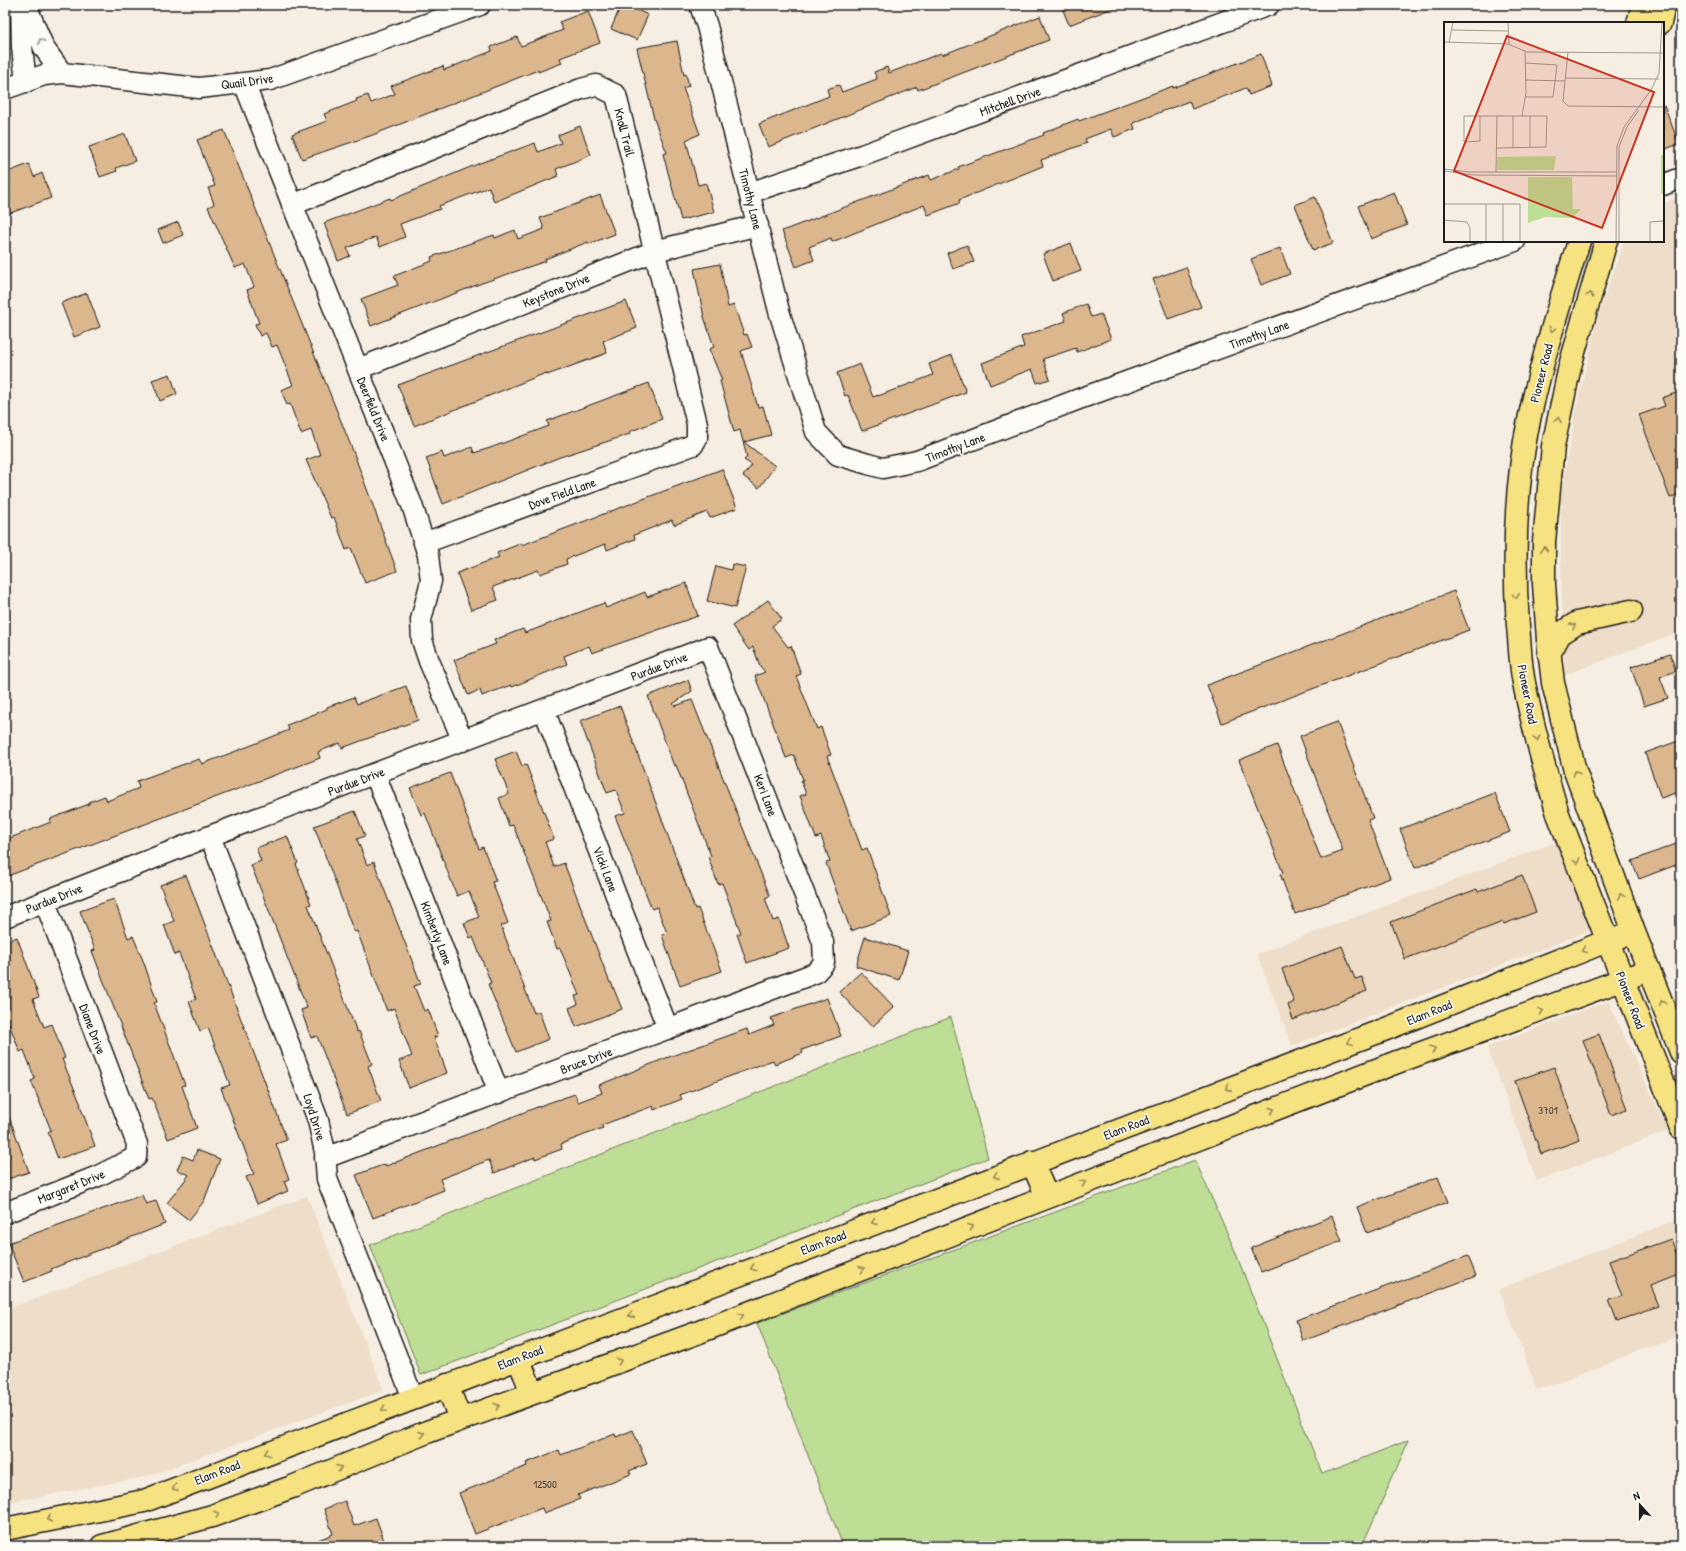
<svg xmlns="http://www.w3.org/2000/svg" width="1686" height="1551" viewBox="0 0 1686 1551" font-family="'Patrick Hand',sans-serif">
	<style>
		.built { fill: #eeddc8 }
		.green { fill: #bede96; stroke: #6d7d59 }
		.building { fill: #dcb68d; stroke: #1c1c1c }
		.lines { fill: none; stroke-linecap: round; stroke-linejoin: round }
		.minor-casing { stroke: #1c1c1c; stroke-width: 23 }
		.major-casing { stroke: #1c1c1c; stroke-width: 25 }
		.minor { stroke: #fdfcf7; stroke-width: 20 }
		.major { stroke: #f7e281; stroke-width: 22 }
		.oneway { stroke: #989794 }
		.oneway2 { stroke: #948954 }
		.labels { text-anchor: middle; dominant-baseline: central; stroke-width: 3; stroke-linejoin: round; paint-order: stroke }
		.number-label { font-size: 11px; fill: #4c4238 }
		.street-label { font-size: 13px; fill: #1c1c1c; stroke: #fdfcf7 }
		.inset-road { fill: none; stroke: #9f9a93; stroke-width: 1 }
		.view { fill: #c8321e; fill-opacity: 0.15; stroke: #c8321e; stroke-width: 2 }
		.inset-edge { fill: none; stroke: #1c1c1c; stroke-width: 2 }
	</style>
	<rect width="100%" height="100%" fill="#f6eee2"/>
	<filter id="ink" filterUnits="userSpaceOnUse"><feTurbulence type="fractalNoise" baseFrequency=".025" numOctaves="2"/><feDisplacementMap in="SourceGraphic" scale="8" xChannelSelector="R" yChannelSelector="G"/><feConvolveMatrix kernelMatrix="1 2 1 2 8 2 1 2 1" color-interpolation-filters="sRGB"/></filter>
	<g filter="url(#ink)">
		<path class="built" d="M1681,196V631L1565,675L1561,574V495L1576,409L1599,314L1624,241H1663V203Z
			M1562,840L1591,930L1292,1046L1257,954Z
			M1608,1001L1668,1131L1537,1181L1487,1047Z
			M307,1196L384,1390L145,1477L5,1503V1310Z
			M1681,1218V1335L1537,1390L1499,1289Z"/>
		<path class="green" d="M951,1017L988,1158L421,1375L370,1245Z
			M1195,1160L1233,1246L1322,1474L1409,1440L1362,1546H843L757,1323Z"/>
		<path class="building" d="M621,5H626L648,15L637,40L611,29Z
			M1061,5H1118V6L1069,25Z
			M588,11L600,43L560,58L562,63L538,72V70L370,136L302,159L292,134L327,121L324,114L357,101L356,99L368,95L371,103L395,94L391,86L443,66L444,70L492,51L491,47L517,37L521,46L563,30L559,22Z
			M1040,16L1049,40L918,90L917,87L768,147L759,124L829,96L827,89L839,85L842,92L877,79L874,72L887,67L889,73L941,53L942,55Z
			M677,41L684,75L686,74L689,86L683,88L700,134L686,140L698,185L706,183L714,212L681,220L663,154L667,153L654,119L637,48Z
			M1261,54L1272,86L1249,95L1246,88L1192,109L1189,101L1133,123L1135,129L1114,137L1111,129L1085,139L1087,143L1041,160L1043,166L959,200L960,203L928,215L924,205L832,242L831,238L809,247L814,260L796,267L782,231L929,175L931,180L959,169L958,167L1044,135L1043,133L1078,119L1079,121L1173,86V88Z
			M1664,105L1679,144L1663,150V106Z
			M580,126L591,155L556,169L558,176L494,202L489,187L439,206L440,209L400,224L405,237L380,247L376,237L347,248L350,256L338,261L324,223L390,198L391,200L480,163L535,143L538,152L561,143L558,135Z
			M224,130L353,451L397,571L365,583L351,548L346,550L334,517L331,518L306,460L320,455L311,430L301,434L290,404L287,405L281,390L293,385L277,345L272,347L266,333L260,336L255,324L259,323L247,290L254,287L245,264L235,268L208,207L214,204L208,188L215,186L197,140Z
			M125,134L135,161L116,168L117,171L100,177L89,147Z
			M29,164L34,177L42,173L51,198L5,215V192L10,190L5,173Z
			M1394,192L1407,225L1371,239L1358,206Z
			M600,195L615,234L589,244L588,242L545,259L546,261L482,283L371,326L361,299L398,285L394,276L432,261L431,257L494,235L495,238L515,230L518,239L544,229L540,218Z
			M1315,197L1333,243L1313,250L1295,205Z
			M178,222L183,235L163,243L158,230Z
			M1071,243L1081,271L1053,281L1043,254Z
			M967,245L974,262L953,269L947,253Z
			M1280,248L1290,274L1261,285L1251,259Z
			M720,264L728,307L734,305L744,335L747,334L752,347L741,351L758,407L763,406L771,435L744,442L775,466L759,488L743,476L752,465L744,460L747,457L740,430L734,432L720,381L722,380L709,349L714,347L704,317L694,269Z
			M1186,267L1201,307L1168,319L1153,279Z
			M87,293L100,327L74,337L61,303Z
			M626,301L637,328L603,341L607,353L547,375L546,373L414,426L398,385Z
			M1086,304L1091,317L1101,314L1111,339L1077,352L1076,348L1043,359L1050,379L1037,383L1032,369L990,385L982,363L1024,347L1021,337L1066,321L1063,313Z
			M952,355L966,392L862,431L848,395L845,396L837,373L860,364L873,397L878,395V396L933,375L929,364Z
			M170,374L177,394L160,401L152,380Z
			M649,383L662,419L629,432L630,434L560,457L443,504L426,458L442,452L444,458L472,447L474,453L490,448L549,426L547,421Z
			M1681,391V493L1670,498L1639,415L1665,406L1662,398Z
			M722,469L737,508L710,518L707,512L674,525L672,520L634,535L635,539L607,550L605,544L566,559L567,564L540,574L538,570L493,587L498,600L471,610L457,573L499,557L497,553L522,543V545Z
			M732,564L746,567L735,608L707,601L716,566L731,570Z
			M686,583L698,616L592,653L589,646L564,656L567,664L512,687L511,685L482,696L480,690L468,695L454,660L496,644L494,640L523,629L525,633L604,603L606,608L645,592L647,597Z
			M1454,591L1469,630L1222,723L1207,685Z
			M768,600L782,619L772,626L788,647L791,646L801,674L796,676L817,729L821,727L831,755L827,756L862,850L867,848L891,916L851,931L826,863L830,862L821,836L816,838L800,796L806,794L801,781L803,780L794,755L786,758L755,676L765,672L760,666L753,647L749,650L732,626Z
			M1670,654L1676,671L1660,677L1668,698L1644,706L1631,667Z
			M688,680L692,691L673,704L675,706L692,700L770,896L765,898L773,921L779,919L789,948L747,963L737,934L741,933L722,883L718,884L708,857L711,856L676,765L674,766L648,696Z
			M406,686L418,720L342,748L340,743L318,752L320,758L5,877V840L51,822L50,819L89,804V802L105,796L107,801L139,788L137,781L156,774L199,759L202,764L252,745L289,730L287,725L327,709V707L354,697L357,704Z
			M620,706L695,909L698,908L722,971L680,986L662,935L667,933L657,907L652,909L615,816L625,813L616,790L607,793L580,721Z
			M1337,722L1373,818L1368,820L1390,878L1295,914L1280,874L1283,873L1239,760L1277,745L1321,859L1343,851L1300,736Z
			M1681,740V791L1661,798L1645,753Z
			M516,751L522,766L526,764L554,839L545,842L554,867L564,863L610,983L611,982L622,1009L576,1027L569,1008L578,1004L575,996L579,995L560,948L557,949L547,922L551,921L513,825L509,826L499,798L509,794L495,759Z
			M450,773L479,849L483,847L496,881L492,882L508,923L501,926L534,1013L539,1011L549,1039L516,1052L488,984L491,983L473,937L470,938L464,923L479,917L469,891L457,896L425,813L421,815L410,788Z
			M1495,793L1510,832L1415,868L1400,829Z
			M355,811L365,836L357,839L367,865L374,862L381,881L421,984L414,986L424,1011L428,1009L438,1036L434,1037L447,1073L409,1088L399,1061L412,1056L394,1008L387,1011L357,931L354,932L314,826Z
			M287,836L298,863L296,864L311,904L308,905L357,1032L359,1031L372,1064L368,1066L381,1101L347,1114L317,1036L311,1038L301,1010L307,1008L251,865L261,861L256,848Z
			M1681,842V863L1639,879L1632,861Z
			M186,875L287,1140L276,1144L289,1179L284,1181L288,1191L257,1204L246,1177L254,1174L221,1088L230,1085L208,1028L200,1031L189,1002L196,999L179,953L175,955L164,925L174,921L160,885Z
			M1522,875L1536,912L1504,924L1503,922L1405,959L1391,922L1477,889L1478,892Z
			M114,899L128,938L133,936L144,963L157,1002L154,1003L185,1085L182,1086L197,1128L168,1139L152,1098L149,1099L92,951L95,950L80,911Z
			M17,937L39,997L33,999L44,1027L52,1024L65,1058L62,1059L81,1105H80L95,1146L58,1159L48,1132L51,1130L31,1081L35,1079L24,1050L20,1052L5,1014V942Z
			M865,937L908,951L899,980L856,966Z
			M1342,946L1355,979L1362,977L1367,991L1293,1020L1288,1005L1294,1002L1282,969Z
			M861,972L894,1007L872,1027L839,992Z
			M827,998L841,1036L802,1050L803,1053L775,1064L773,1060L680,1095L682,1099L654,1110L653,1106L602,1125L603,1128L561,1144L562,1149L535,1159V1157L494,1173L489,1160L440,1179L444,1190L373,1218L356,1175L385,1164L386,1166L545,1104L575,1094L578,1102L602,1093L599,1085L666,1058L747,1029L749,1035L774,1025L771,1018Z
			M1599,1034L1627,1109L1611,1115L1583,1040Z
			M1554,1067L1580,1140L1541,1154L1515,1081Z
			M5,1111H7L29,1172L5,1180Z
			M197,1150L220,1159L204,1201L189,1220L167,1203L189,1175L177,1170L183,1156L193,1160Z
			M1438,1177L1448,1202L1367,1233L1357,1207Z
			M142,1195L146,1204L156,1201L165,1224L51,1269L52,1271L24,1282L8,1243Z
			M1332,1216L1342,1241L1261,1272L1251,1248Z
			M1671,1239L1681,1266V1274L1650,1286L1658,1306L1617,1321L1609,1300L1622,1296L1609,1261Z
			M1468,1256L1476,1276L1303,1341L1296,1320Z
			M633,1430L647,1464L629,1471L631,1474L578,1495L580,1499L544,1513L542,1508L475,1534L459,1493L527,1466L526,1463L559,1450L561,1455L615,1434L616,1437Z
			M345,1501L354,1526L376,1518L386,1546H303L333,1534L324,1509Z"/>
		<g class="lines">
			<defs>
				<path id="minor" d="M21,5L22,47L26,82
					M26,5L44,48L62,73
					M700,5L707,26L779,311L816,432L838,455L868,464L883,468L917,461L1079,399L1515,241
					M244,83L412,505L428,555L431,581L421,620L422,640L429,661L463,741
					M5,89L44,75L62,73L199,88L270,80L480,5
					M1663,185L1681,178
					M749,193L862,155L1269,5
					M292,205L581,89L596,85L616,95L697,424V438L693,445L424,543
					M358,369L655,251L758,225
					M544,710L668,1029
					M375,774L499,1093
					M210,836L318,1120L325,1152L327,1179L413,1398
					M5,917L210,836L708,647L823,942L824,963L815,973L325,1158
					M5,1213L98,1176L136,1157L137,1144L45,902"/>
				<path id="major" d="M1638,23L1643,5
					M1660,23L1664,5
					M1579,241C1561,299 1543,356 1530,415C1515,484 1513,556 1518,626C1520,644 1520,664 1524,683C1533,727 1545,771 1558,814L1681,1128
					M1606,241L1570,366L1553,446L1544,542V584L1548,640L1553,683L1575,771L1634,932L1681,1052
					M1549,654L1560,634L1577,623L1631,611
					M1032,1162L1047,1197
					M518,1358L532,1392
					M447,1385L460,1419
					M5,1529L144,1501L1386,1029L1607,941L1634,932
					M102,1546L212,1516L292,1487L427,1432L694,1334L1397,1062L1649,970"/>
			</defs>
			<use href="#minor" class="minor-casing"/>
			<use href="#major" class="major-casing"/>
			<use href="#minor" class="minor"/>
			<use href="#major" class="major"/>
		</g>
		<defs><path id="oneway-chevron" d="M-2-3.5L2.5 0L-2 3.5" fill="none" stroke-width="1.6" stroke-linecap="round" stroke-linejoin="round"/></defs>
		<use class="oneway" href="#oneway-chevron" transform="translate(41 41) rotate(-114)"/>
		<g class="oneway2">
			<use href="#oneway-chevron" transform="translate(1590 295) rotate(-74)"/>
			<use href="#oneway-chevron" transform="translate(1552 329) rotate(107)"/>
			<use href="#oneway-chevron" transform="translate(1558 420) rotate(-78)"/>
			<use href="#oneway-chevron" transform="translate(1544 549) rotate(-90)"/>
			<use href="#oneway-chevron" transform="translate(1516 596) rotate(86)"/>
			<use href="#oneway-chevron" transform="translate(1573 626) rotate(-29)"/>
			<use href="#oneway-chevron" transform="translate(1537 738) rotate(77)"/>
			<use href="#oneway-chevron" transform="translate(1576 773) rotate(-108)"/>
			<use href="#oneway-chevron" transform="translate(1577 861) rotate(69)"/>
			<use href="#oneway-chevron" transform="translate(1621 896) rotate(-110)"/>
			<use href="#oneway-chevron" transform="translate(1584 950) rotate(158)"/>
			<use href="#oneway-chevron" transform="translate(1662 1003) rotate(-111)"/>
			<use href="#oneway-chevron" transform="translate(1541 1011) rotate(-20)"/>
			<use href="#oneway-chevron" transform="translate(1350 1042) rotate(159)"/>
			<use href="#oneway-chevron" transform="translate(1433 1049) rotate(-19)"/>
			<use href="#oneway-chevron" transform="translate(1228 1088) rotate(159)"/>
			<use href="#oneway-chevron" transform="translate(1272 1110) rotate(-21)"/>
			<use href="#oneway-chevron" transform="translate(996 1176) rotate(159)"/>
			<use href="#oneway-chevron" transform="translate(1083 1183) rotate(-21)"/>
			<use href="#oneway-chevron" transform="translate(874 1222) rotate(159)"/>
			<use href="#oneway-chevron" transform="translate(971 1227) rotate(-21)"/>
			<use href="#oneway-chevron" transform="translate(753 1268) rotate(159)"/>
			<use href="#oneway-chevron" transform="translate(862 1269) rotate(-21)"/>
			<use href="#oneway-chevron" transform="translate(631 1315) rotate(159)"/>
			<use href="#oneway-chevron" transform="translate(741 1316) rotate(-21)"/>
			<use href="#oneway-chevron" transform="translate(619 1361) rotate(-20)"/>
			<use href="#oneway-chevron" transform="translate(497 1406) rotate(-21)"/>
			<use href="#oneway-chevron" transform="translate(384 1409) rotate(159)"/>
			<use href="#oneway-chevron" transform="translate(422 1434) rotate(-22)"/>
			<use href="#oneway-chevron" transform="translate(267 1453) rotate(159)"/>
			<use href="#oneway-chevron" transform="translate(339 1468) rotate(-22)"/>
			<use href="#oneway-chevron" transform="translate(175 1488) rotate(159)"/>
			<use href="#oneway-chevron" transform="translate(217 1514) rotate(-20)"/>
			<use href="#oneway-chevron" transform="translate(49 1519) rotate(168)"/>
		</g>
	</g>
	<g class="labels">
		<g class="number-label">
			<text x="1548" y="1110">3701</text>
			<text x="545" y="1484">12500</text>
		</g>
		<g class="street-label">
			<text transform="translate(247 81) rotate(-8)">Quail Drive</text>
			<text transform="translate(1010 101) rotate(-20)">Mitchell Drive</text>
			<text transform="translate(625 132) rotate(76)">Knoll Trail</text>
			<text transform="translate(751 199) rotate(76)">Timothy Lane</text>
			<text transform="translate(556 290) rotate(-22)">Keystone Drive</text>
			<text transform="translate(1259 334) rotate(-20)">Timothy Lane</text>
			<text transform="translate(1541 373) rotate(-76)">Pioneer Road</text>
			<text transform="translate(374 409) rotate(68)">Deerfield Drive</text>
			<text transform="translate(955 447) rotate(-21)">Timothy Lane</text>
			<text transform="translate(562 493) rotate(-20)">Dove Field Lane</text>
			<text transform="translate(659 666) rotate(-21)">Purdue Drive</text>
			<text transform="translate(1528 694) rotate(79)">Pioneer Road</text>
			<text transform="translate(356 781) rotate(-21)">Purdue Drive</text>
			<text transform="translate(766 795) rotate(69)">Keri Lane</text>
			<text transform="translate(606 869) rotate(69)">Vicki Lane</text>
			<text transform="translate(54 898) rotate(-22)">Purdue Drive</text>
			<text transform="translate(437 933) rotate(69)">Kimberly Lane</text>
			<text transform="translate(1631 1000) rotate(69)">Pioneer Road</text>
			<text transform="translate(1429 1012) rotate(-22)">Elam Road</text>
			<text transform="translate(93 1029) rotate(69)">Diane Drive</text>
			<text transform="translate(586 1060) rotate(-21)">Bruce Drive</text>
			<text transform="translate(315 1117) rotate(73)">Loyd Drive</text>
			<text transform="translate(1126 1127) rotate(-21)">Elam Road</text>
			<text transform="translate(71 1186) rotate(-22)">Margaret Drive</text>
			<text transform="translate(823 1242) rotate(-21)">Elam Road</text>
			<text transform="translate(520 1357) rotate(-21)">Elam Road</text>
			<text transform="translate(217 1472) rotate(-21)">Elam Road</text>
		</g>
	</g>
	<g transform="translate(1444 22)">
		<rect width="220" height="220" fill="#f6eee2"/>
		<path d="M217,133H220V172H217ZM112,134L110,148H53V135ZM84,155H128L129,187H137L128,196L101,195L84,201Z" fill="#bede96"/>
		<path class="inset-road" d="M64,0L65,22M8,8L64,9M0,20L64,22L83,30L220,31M5,21L9,0M124,30L119,79L124,84L220,85M81,41L113,43L109,75H81M122,56L215,57M81,58L121,59M36,94V119L20,120V94H103L102,125L52,126M69,94V126M78,94L82,71L81,29M86,94V126M0,147L25,150H173M0,149L30,153L173,154M52,150L53,94M0,182H76V220M42,182V220M59,182V220M0,198L23,200L26,206V220M172,220L173,124L180,105L207,68L215,51L218,0M175,220V125L183,105L195,88M206,220V200L220,199"/>
		<path class="view" d="M63,14L210,70L158,206L10,149Z"/>
		<rect width="220" height="220" class="inset-edge"/>
	</g>
	<rect width="1686" height="1551" fill="none" stroke="#fdfcf7" stroke-width="20"/>
	<rect x="10" y="10" width="1666" height="1531" fill="none" stroke="#1c1c1c" stroke-width="1.5" filter="url(#ink)"/>
	<g transform="translate(1640 1505) rotate(339)" stroke="#fdfcf7" stroke-width="3" paint-order="stroke">
	<path d="M0-3L7 15L0 10L-7 15Z" fill="#1c1c1c"/>
	<text y="-6" font-size="11" font-weight="bold" text-anchor="middle" fill="#1c1c1c">N</text>
	</g>
</svg>
